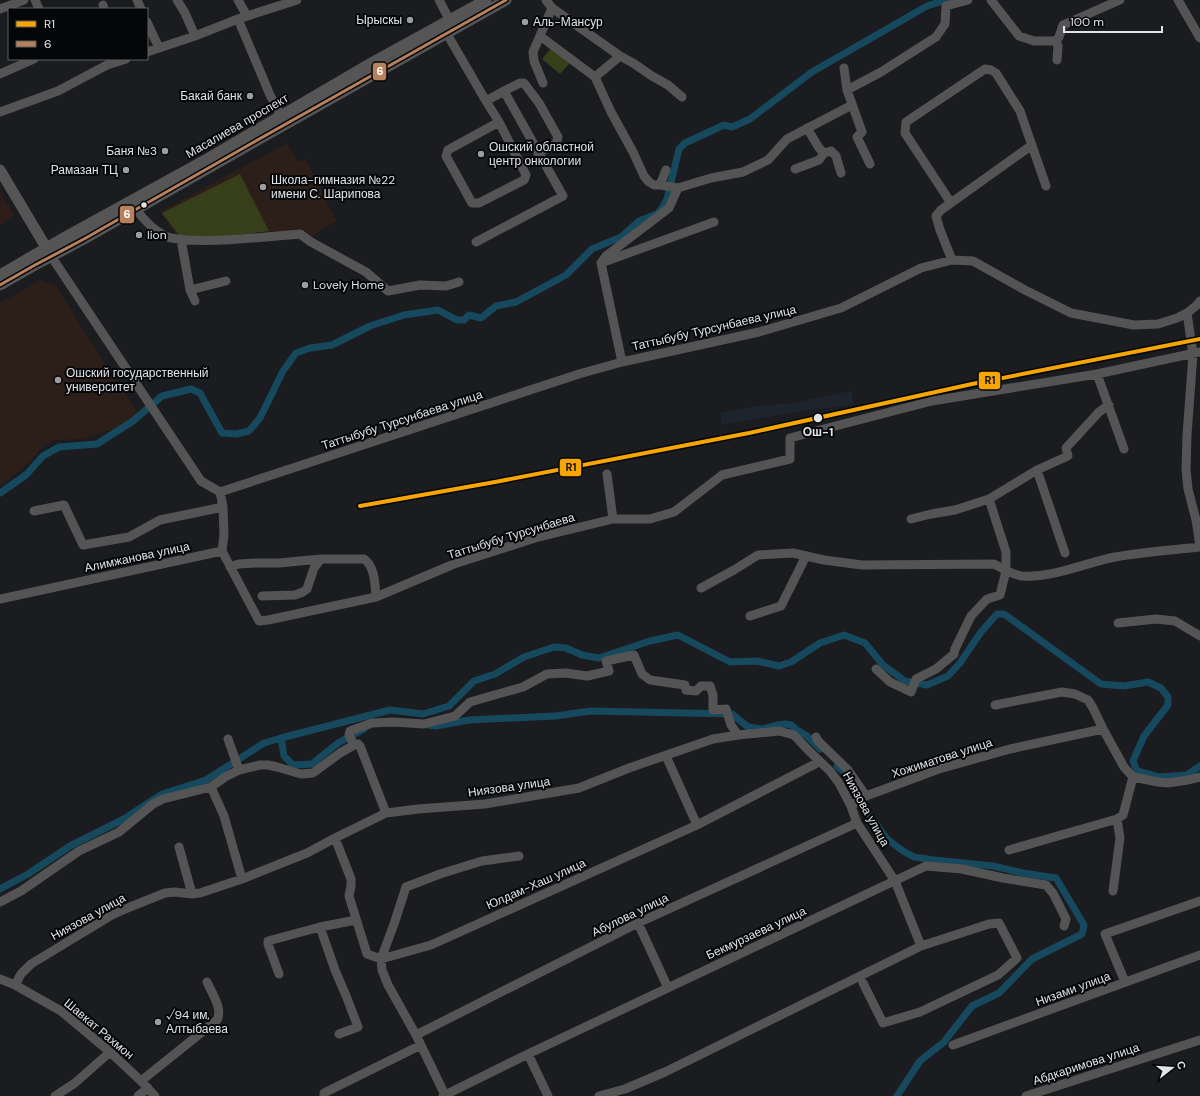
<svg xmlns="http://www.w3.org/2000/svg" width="1200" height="1096" viewBox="0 0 1200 1096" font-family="'DM Sans',sans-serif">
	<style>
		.commercial { fill: #2d1d1a }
		.built { fill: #1e242c }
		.education { fill: #2c1e19 }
		.garden { fill: #373f1a }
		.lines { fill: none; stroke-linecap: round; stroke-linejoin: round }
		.canal { stroke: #16495d; stroke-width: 7 }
		.minor { stroke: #545455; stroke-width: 9 }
		.major { stroke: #565556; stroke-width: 11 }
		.bus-1-casing { stroke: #050608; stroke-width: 6 }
		.bus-1 { stroke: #b6815c; stroke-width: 3 }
		.rail-1-casing { stroke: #050608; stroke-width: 7 }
		.rail-1 { stroke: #f7a600; stroke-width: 4 }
		.poi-dot { fill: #9b9da0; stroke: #050608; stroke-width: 1.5 }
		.bus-dot { fill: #e1e3e6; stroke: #050608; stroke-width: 1.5 }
		.labels { text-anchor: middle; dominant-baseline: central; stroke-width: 4; stroke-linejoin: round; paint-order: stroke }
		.poi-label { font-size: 12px; fill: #e1e3e6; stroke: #050608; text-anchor: start }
		.street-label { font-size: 12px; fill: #e1e3e6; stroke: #050608 }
		.stop-label { font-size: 12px; font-weight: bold; fill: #e1e3e6; stroke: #050608 }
		.line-badge { stroke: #050608; stroke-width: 1.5 }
		.badge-label { font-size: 11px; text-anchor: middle; font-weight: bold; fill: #fff }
		.pale-badge-label { font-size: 11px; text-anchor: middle; font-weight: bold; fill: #111 }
	</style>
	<rect width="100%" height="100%" fill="#1a1c1f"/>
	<path class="commercial" d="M0,192L15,216L0,225Z"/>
	<path class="built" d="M851,391L854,405L808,410L722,425L720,413L756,406L792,403Z"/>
	<path class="education" d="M287,143L298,162L306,159L336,221L312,236L301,232L203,239L176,235L160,212Z
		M40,280L56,286L104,362L139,415L126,425L96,435L82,439L55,440L45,444L31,461L0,486V303Z"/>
	<path class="garden" d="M551,48L570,63L560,74L542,59Z
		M240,174L269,231L202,239L179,235L162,213Z"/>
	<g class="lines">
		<path class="canal" d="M0,493L26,475L43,456L59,447L97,444L133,421L162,396L191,389L200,393L222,433L236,434L249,431L260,418L283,371L296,353L310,348L332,345L370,326L404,315L438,310L457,320H464L469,315L481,318L496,306L516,302L566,275L592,249L621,237L639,221L657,214L663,207L667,199L679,149L685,143L724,125L732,127L750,119L812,72L927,6L946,0
			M428,725L436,726L469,720L555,716L591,711L732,714L748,727L763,729L778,725L785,724L791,725L797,730L807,736L820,749
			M281,738L284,756L293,765L312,764L338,743L364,729
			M837,766L844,772L867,812L887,839L903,851L914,857L934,860L993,866L1023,873L1056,878L1084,925L1082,934L1032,959L999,993L972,1006L944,1042L920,1061L897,1096
			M0,889L28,874L70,846L124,819L162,794L206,780L264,743L281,738L390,710L423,714L449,706L474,681L495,674L524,657L554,647L566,648L582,655L599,658L650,641L678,635L730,662L757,661L779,666L791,662L820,643L844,635L865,643L883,665L905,681L927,685L948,676L960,663L981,632L997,614H1004L1101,684L1124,686L1148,682L1161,688L1168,697V705L1144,736L1133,761L1137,771L1159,777L1187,775L1200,766"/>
		<path class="minor" d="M35,0L39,9
			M137,0L141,9
			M177,0L185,13L195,36
			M238,0L247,16
			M439,0L450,21
			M546,0L552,8L620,56L633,63L652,76L668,85L682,97
			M991,0L1019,36L1034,41H1056
			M1178,0L1200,38
			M103,5L104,9
			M0,9L24,0
			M238,19L270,95L281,116
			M147,22L159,48
			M447,34L486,101L499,122L526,175L524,180L479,203H472L446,156L448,150L499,122
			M540,36L595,77
			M147,52L195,36L238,19L297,0
			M620,56L595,77L611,112L633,152L644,176L649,182L654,185H660L666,170
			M1057,60L1058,46L1056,41L1059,37L1063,25L1120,0
			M844,68L847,90L862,132L857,137L870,164
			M0,74L34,59
			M543,83L534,61L533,52L552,8
			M847,90L881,72L936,37L945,24L946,6L968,0
			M504,91L520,83H524L539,103L558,137L556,144L538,153
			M0,112L58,91L107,65L126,59
			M807,128L819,148L824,153L831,151L836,156L841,173
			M795,169L819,160L824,153
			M660,185L678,188L711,178L743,172L768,160L787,139L852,105
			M951,203L905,133L906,122L985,69L991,70L996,73L1020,111L1046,186
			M136,209C143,219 154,230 165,236C171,239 180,239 186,240C224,242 262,237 300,234L311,242L366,272L388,291L420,285L446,286L459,282
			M181,239L190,290L195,301
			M476,242L563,196L504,91L486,101
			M51,256L201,481L220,492
			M952,260L940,230L936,216L941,210L1032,145
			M601,263L606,256L669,208L678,188
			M190,290L226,281
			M1187,313L1193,354L1187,435L1186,469L1188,489L1196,520L1200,546
			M622,362L601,263L714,222
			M1097,374L1124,449
			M1037,470L1065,553
			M607,474L613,519
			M220,492L579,374L622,362L759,332L841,308L921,268L952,260L973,261L1025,290L1071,313L1134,325L1158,324L1177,318L1187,313L1197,305L1200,301
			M34,511L64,505L83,545L129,537L160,520L223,507
			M911,519L931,514L955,510L989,499L1037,470L1068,456L1066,448L1099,412L1109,405
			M222,551L259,621L268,620L376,597L454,564L535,538L613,519H650L674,512L722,475L790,459V438L820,430L932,401L1097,374L1200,352
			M230,567L239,564L255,563H279L321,559H364C375,566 375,585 376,597
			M701,588L734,570L758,555L793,553L824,560L862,565L994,564C1003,569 1013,575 1022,576C1054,578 1084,563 1115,557C1143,552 1172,550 1200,547
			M262,596L295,595L303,592L307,589L314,568L321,559
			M0,599L222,551L224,535L223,507L220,492
			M750,616L781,606L806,556
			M1118,623L1156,619L1175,621L1200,636
			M876,669L890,682L911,692L916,679L936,669L954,654L955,649L971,616L987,599L1000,595L1006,571V552L989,499
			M995,705L1062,692L1075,694L1088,700L1093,708L1103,729L1124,767L1133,777L1158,782L1168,783L1188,780L1200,777
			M816,737L818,741L848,770L866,796
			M228,739L239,770
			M354,745L349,735L350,731L372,723L394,722L424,724L455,716L470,702L523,687L547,674L566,673L587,676L609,671L606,661L634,655L642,674L650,680L685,685L686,690L696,691L701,686H710L713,695V710L726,709L731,725L738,735
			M354,745L358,744L360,746L386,813
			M666,756L697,825
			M211,787L224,816L242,879
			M851,806L866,796L939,769L1010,749L1103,729
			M335,838L351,879V886L349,896L367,954L381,959L431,945L697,825L819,762
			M179,847L192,894
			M1009,850L1117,819L1123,815L1133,777
			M1113,891L1120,838L1117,819
			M0,902L21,891L79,851L119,832L153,804L163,799L211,787L225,777L239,770L260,765H268L277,767L301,774L313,773L340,753L354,745
			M638,923L668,988
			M320,927L335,970L347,998L358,1027L339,1034
			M279,974L268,944V941L320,927L356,920
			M0,979L15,985L61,1011L110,1052L141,1081L155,1096
			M1125,982L1105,934L1200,901
			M15,985L21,974L31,964L112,915L130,907L165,893L175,892L192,894L200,893L242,879L307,853L335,838L386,813L418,809L485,804L579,788L629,768L713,739L738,735L779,731L794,735L809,751L830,771L839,783L851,806L857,823L895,881L921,946
			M416,1035L638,923L857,823
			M953,1045L1200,955
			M528,1054L548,1096
			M141,1081L217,1020C223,1009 212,993 207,982
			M445,1095L416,1035L388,985L382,970L381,959L394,924L406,887L440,874L482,861L519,856
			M55,1096L75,1083L110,1052
			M138,1096L148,1088
			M324,1096V1093L421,1045
			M443,1096L528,1054L926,866L962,869L1003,878L1046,885L1053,893L1066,919L1064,926
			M599,1096L625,1089L665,1072L921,946L989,924L999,923L1017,958L998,975L920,1012L883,1023L863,983
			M1026,1096L1200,1040"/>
		<path class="major" d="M0,170L50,254
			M0,275L67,236L207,159L373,62L486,0
			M0,285L35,265L84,239L254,142L506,0"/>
		<defs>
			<path id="bus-1" d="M0,285L35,265L84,239L254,142L506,0"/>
		</defs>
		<use href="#bus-1" class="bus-1-casing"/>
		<use href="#bus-1" class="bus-1"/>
		<defs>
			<path id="rail-1" d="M360,506L495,482L749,433L972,384L1200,339"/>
		</defs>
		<use href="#rail-1" class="rail-1-casing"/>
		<use href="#rail-1" class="rail-1"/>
	</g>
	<g class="poi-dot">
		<circle cx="410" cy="20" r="4"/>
		<circle cx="525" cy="22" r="4"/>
		<circle cx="250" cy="96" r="4"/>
		<circle cx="165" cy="151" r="4"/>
		<circle cx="481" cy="154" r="4"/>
		<circle cx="126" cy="170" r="4"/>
		<circle cx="263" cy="187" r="4"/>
		<circle cx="139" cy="235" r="4"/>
		<circle cx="305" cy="285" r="4"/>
		<circle cx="58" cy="380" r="4"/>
		<circle cx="158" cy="1022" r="4"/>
	</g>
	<g class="bus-dot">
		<circle cx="144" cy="205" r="3.5"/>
		<circle cx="818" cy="418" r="5"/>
	</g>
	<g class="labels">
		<g class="poi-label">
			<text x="402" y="20" text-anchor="end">Ырыскы</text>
			<text x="533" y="22">Аль-Мансур</text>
			<text x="242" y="96" text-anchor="end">Бакай банк</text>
			<text x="489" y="147">Ошский областной<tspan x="489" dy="14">центр онкологии</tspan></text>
			<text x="157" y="151" text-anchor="end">Баня №3</text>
			<text x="118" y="170" text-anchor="end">Рамазан ТЦ</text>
			<text x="271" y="180">Школа-гимназия №22<tspan x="271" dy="14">имени С. Шарипова</tspan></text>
			<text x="147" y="235">lion</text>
			<text x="313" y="285">Lovely Home</text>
			<text x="66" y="373">Ошский государственный<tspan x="66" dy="14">университет</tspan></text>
			<text x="166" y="1015">√94 им,<tspan x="166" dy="14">Алтыбаева</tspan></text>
		</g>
		<g class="street-label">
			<text transform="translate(237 126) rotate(-30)">Масалиева проспект</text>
			<text transform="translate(714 328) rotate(-13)">Таттыбубу Турсунбаева улица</text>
			<text transform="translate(402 420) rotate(-18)">Таттыбубу Турсунбаева улица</text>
			<text transform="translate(511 536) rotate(-17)">Таттыбубу Турсунбаева</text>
			<text transform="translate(137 557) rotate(-12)">Алимжанова улица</text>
			<text transform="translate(942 758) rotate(-18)">Хожиматова улица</text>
			<text transform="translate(509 787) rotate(-8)">Ниязова улица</text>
			<text transform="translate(866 809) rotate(61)">Ниязова улица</text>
			<text transform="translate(536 884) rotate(-24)">Юлдам-Хаш улица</text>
			<text transform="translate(630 915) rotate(-26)">Абулова улица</text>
			<text transform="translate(88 917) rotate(-29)">Ниязова улица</text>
			<text transform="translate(756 933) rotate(-25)">Бекмурзаева улица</text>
			<text transform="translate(1073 989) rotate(-20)">Низами улица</text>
			<text transform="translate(99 1029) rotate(40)">Шавкат Рахмон</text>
			<text transform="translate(1086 1064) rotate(-18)">Абдкаримова улица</text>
		</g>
		<g class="stop-label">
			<text x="818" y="432">Ош-1</text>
		</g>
	</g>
	<g class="line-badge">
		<rect x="372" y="62" width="15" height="19" rx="4" fill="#b6815c"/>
		<rect x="119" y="205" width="16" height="19" rx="4" fill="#b6815c"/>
		<rect x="978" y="371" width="23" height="19" rx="4" fill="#f7a600"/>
		<rect x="559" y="458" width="23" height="19" rx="4" fill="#f7a600"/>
	</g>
	<g class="badge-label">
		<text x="380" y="75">6</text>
		<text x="127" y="218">6</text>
	</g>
	<g class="pale-badge-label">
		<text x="990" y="384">R1</text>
		<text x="571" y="471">R1</text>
	</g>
	<rect x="8" y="8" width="140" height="52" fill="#050608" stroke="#5d5e61"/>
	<rect x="16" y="21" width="20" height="6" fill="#f7a600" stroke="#5d5e61"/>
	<text x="44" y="28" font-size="12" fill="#e1e3e6">R1</text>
	<rect x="16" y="41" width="20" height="6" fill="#b6815c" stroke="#5d5e61"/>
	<text x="44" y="48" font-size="12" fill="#e1e3e6">6</text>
	<g transform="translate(1172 1068) rotate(73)" stroke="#050608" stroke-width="3" paint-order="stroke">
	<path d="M0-3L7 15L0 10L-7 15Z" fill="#e1e3e6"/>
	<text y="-6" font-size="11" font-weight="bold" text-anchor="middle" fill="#e1e3e6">С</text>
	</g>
	<path d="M1064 26v6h98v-6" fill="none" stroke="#e1e3e6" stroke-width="2"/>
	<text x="1070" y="26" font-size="12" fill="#e1e3e6" stroke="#050608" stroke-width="3" paint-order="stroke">100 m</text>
</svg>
